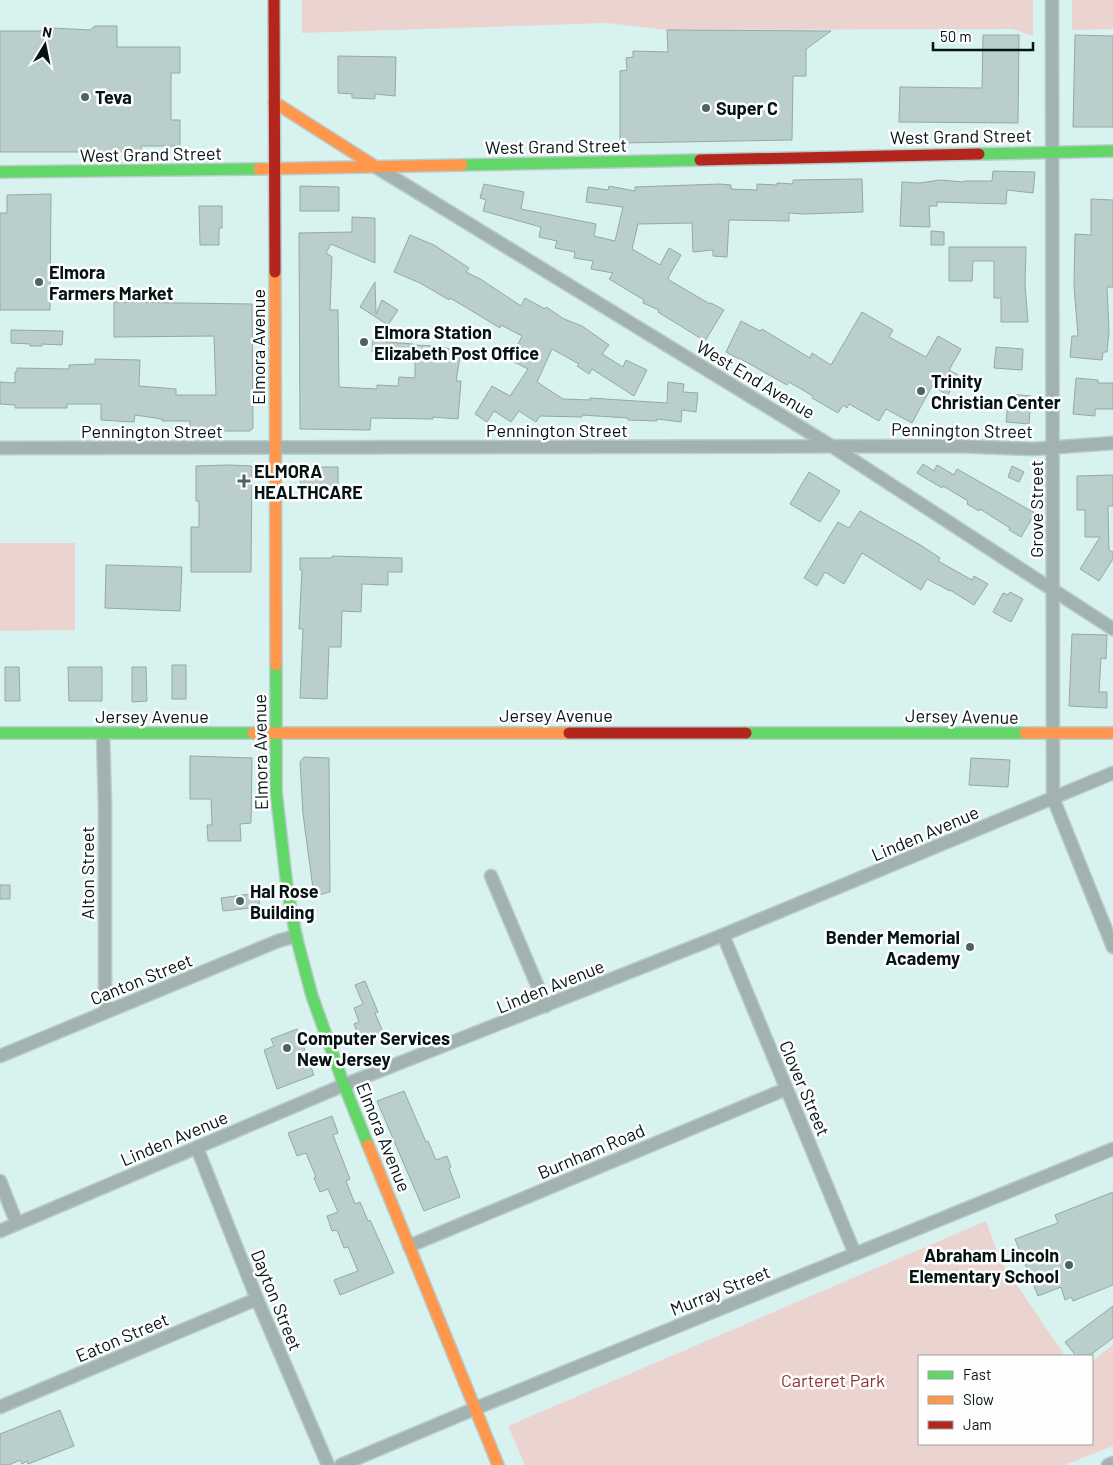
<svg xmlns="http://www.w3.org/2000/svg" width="1113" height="1465" viewBox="0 0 1113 1465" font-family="Barlow,sans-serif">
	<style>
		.green { fill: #ebd4d0 }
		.building { fill: #bacecc; stroke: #94a9a6 }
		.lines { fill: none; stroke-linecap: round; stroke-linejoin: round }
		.street-casing { stroke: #b8ccca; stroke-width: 15 }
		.fast-casing { stroke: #b8ccca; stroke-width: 14 }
		.slow-casing { stroke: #b8ccca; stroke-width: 14 }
		.jam-casing { stroke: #b8ccca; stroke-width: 14 }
		.street { stroke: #a1b2b1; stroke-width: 12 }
		.fast { stroke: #63d668; stroke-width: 11 }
		.slow { stroke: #ff974d; stroke-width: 11 }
		.jam { stroke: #b3261e; stroke-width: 11 }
		.poi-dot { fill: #4e6260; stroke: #fefefe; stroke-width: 2 }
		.labels { text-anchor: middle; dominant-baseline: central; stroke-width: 5; stroke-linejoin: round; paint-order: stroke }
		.poi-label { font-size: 18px; font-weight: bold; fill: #041413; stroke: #fefefe; text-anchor: start }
		.street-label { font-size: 18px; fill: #041413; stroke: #fefefe }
		.park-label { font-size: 18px; fill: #8f3132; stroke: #fefefe }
	</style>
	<rect width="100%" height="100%" fill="#d8f2ef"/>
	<path class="green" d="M302,0H1033V36L1012,29L667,30L607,23L302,33Z
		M1072,0H1113V29L1072,30Z
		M0,543H75V630L0,631Z
		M986,1221L1000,1260L1065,1356H919V1444H1092V1361L1113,1345V1446L1065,1465H525L508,1426Z"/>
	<path class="building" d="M95,26H117V47H180V73H171V120H180V146H141V152H0V31H47L52,28L90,30Z
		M667,30L831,31L806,49V76H793L792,140L620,143V71L627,70L626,58L633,57V51L668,52Z
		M983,35H1019L1018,123L899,122L900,87L982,88Z
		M1075,35L1113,36V127H1073Z
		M338,56L396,57L395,96L375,94V99L352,98V94L338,93Z
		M993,171L1035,172L1033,193L1007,190L1006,204L937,202V206H929L930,227L900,226L902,182L919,183L940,180L964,182V181H992Z
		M862,179L863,212L805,214L789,213V221L729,220L727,257L713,256V250L693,252L692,223L638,224L632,249L660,265L669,248L681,255L668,278L669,280L710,304L711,303L724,310L705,341L658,312L659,310L643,303L644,300L609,279L613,273L591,269L593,261L574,258L575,252L555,248L557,241L539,237L541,227L483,211L486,200L480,198L484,184L524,192L521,209L596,224L594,236L615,241L623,207L586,202L588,187L608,190L609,186L635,191V187L720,184L731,185V189L757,190V184L777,185V183L793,184V180Z
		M300,186L339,187V211H300Z
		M51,194L50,310H0V213H7V195Z
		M1091,199L1113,200V287H1107L1109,331L1107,352H1103L1102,360L1070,357L1072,336H1078L1074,286L1075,234L1091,235Z
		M199,206H222V228H219V245H200Z
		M352,217L375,218V263L331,244L326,253L332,257L330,310H338L339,387L377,389V385L398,386L399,377L415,378V356L372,352L373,338L387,340L386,342L413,344V345L435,346L461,351L456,381H461L458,419L433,417V419L371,418L370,430L300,429L299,233L352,232Z
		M931,231L944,232V245H931Z
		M410,235L434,245L469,268L466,272L482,280L521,306L525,298L545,309L546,307L564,319L582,326L609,345L602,354L623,367L626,360L647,370L634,396L592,369L589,374L577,366L579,364L552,349L537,382L563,399L590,400V398L667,403L668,382L684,384L683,392L698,393L696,412L682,410L681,422L657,419V421L628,420V418L582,415V417L540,416L536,422L519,411L511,422L494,411L487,422L475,414L492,386L510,396L528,369L510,360L522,336L501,325L500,328L462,305L450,298L449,300L420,283L394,272Z
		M949,247H1026L1025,285L1028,322H1001V298H994V261H973L972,281H949Z
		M375,282L376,314L382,300L398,310L388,325L360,307Z
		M114,302L252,304L253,428L250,431H190V421H162V419L135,415L134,422L101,420V404H67V408H15V405L0,404V382L15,383V372H17V368L69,369V365L95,364V359L140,360L139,386L176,389V395H216L214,336L114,337Z
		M862,312L893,330L889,337L926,357L938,336L961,349L949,370L958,375L948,395L932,386L912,423L886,409L879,421L849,404L847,408L843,405L838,413L812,398L813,396L789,382L787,385L739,358V359L726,352L741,321L760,331L762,329L810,358L812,353L831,365Z
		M11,330L63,331L62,345L42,344V346H30V344L11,343Z
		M996,347L1023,349L1022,370L994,368Z
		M1076,378L1098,380V383H1113V409H1095V416L1073,414Z
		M1009,394L1031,396L1029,424L1006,422Z
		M923,464L934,471L937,465L954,475L957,469L1035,513L1021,537L1009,530L1010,528L980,509L979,511L967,504L968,501L943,486L942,488L917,473Z
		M228,465L252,466L251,572H191V527H199V501H196V466Z
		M1012,466L1024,472L1019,482L1008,477Z
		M305,467H338V491H300L301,469Z
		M809,472L840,491L820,522L790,504Z
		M1113,475V506H1108L1109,550L1113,552V559L1099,581L1080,569L1100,537H1085V510H1077V476Z
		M860,511L922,546L940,558L938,561L972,580L974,576L988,584L974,605L950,590V591L927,579L921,590L862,553L844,584L825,572L817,586L804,578L838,522L849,528Z
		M332,556L402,558V572H388V585L362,584L361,612L342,611L341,647H329L327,699L300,698L303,629H299L302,570H300V558H332Z
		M106,565L182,567L180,611L105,608Z
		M1010,592L1023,599L1011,622L993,612L1003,593L1008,595Z
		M1072,634L1107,635L1106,659L1101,658L1099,692H1107V708L1069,706Z
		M172,665H186V699H172Z
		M5,667H19L20,701H5Z
		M68,667H102V701H69Z
		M132,667H146L147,701L132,702Z
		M190,756L252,758L251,823L240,824L241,841H208L207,825H212L211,799H190Z
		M304,757L329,758L330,892L314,896L303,814L300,762Z
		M971,758L1010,760L1008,787L969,785Z
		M0,885H10V899H0Z
		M258,893L260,907L223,911L221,898Z
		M365,981L378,1012L375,1013L383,1032L360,1041L354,1024L359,1022L354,1008L363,1004L355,985Z
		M297,1029L314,1075L277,1089L264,1050L274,1046L271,1039Z
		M404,1091L426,1142L428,1141L436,1160L447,1156L451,1167L449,1168L460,1197L424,1211L377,1101Z
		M332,1116L338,1133L333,1135L350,1179L346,1181L355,1204L360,1202L368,1221L370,1220L394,1273L340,1295L334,1280L358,1271L348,1247L344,1248L337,1230L332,1231L327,1216L338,1212L328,1189L320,1192L314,1178L316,1177L306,1153L297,1156L288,1133Z
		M1113,1192V1285L1073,1301L1071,1297L1065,1300L1061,1287L1038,1296L1015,1239L1058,1223L1055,1215Z
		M1113,1306V1338L1089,1356H1076L1065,1342Z
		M60,1410L74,1446L28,1464L27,1461L22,1464L20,1460L9,1465H0V1434Z"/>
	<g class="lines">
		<defs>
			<path id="street" d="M1052,0L1053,798L1113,947
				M376,167L833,447L1113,629
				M0,448L956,446L1033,449L1113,443
				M103,733L105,806V1000L106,1012
				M491,876L546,1006
				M723,935L855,1254
				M0,1056L278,941L296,936
				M197,1148L257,1299L328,1465
				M0,1181L17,1224
				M0,1231L344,1085L723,935L1113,773
				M409,1246L786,1089
				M0,1407L257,1299
				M341,1465L474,1409L1113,1149
				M1108,1465L1113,1463"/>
			<path id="fast" d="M979,154L1113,151
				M462,165L700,160
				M0,172L259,169
				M276,665V791L287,887L296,936L312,996L344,1085L368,1145
				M0,733H253
				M746,733H1025"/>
			<path id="slow" d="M274,102L376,167
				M259,169L462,165
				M275,272L276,665
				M253,733H569
				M1025,733H1113
				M368,1145L498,1465"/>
			<path id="jam" d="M274,0L275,272
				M700,160L979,154
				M569,733H746"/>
		</defs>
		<use href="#street" class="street-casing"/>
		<use href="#fast" class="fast-casing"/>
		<use href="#slow" class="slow-casing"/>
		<use href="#jam" class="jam-casing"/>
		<use href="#street" class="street"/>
		<use href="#fast" class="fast"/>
		<use href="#slow" class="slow"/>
		<use href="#jam" class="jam"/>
	</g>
	<g class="poi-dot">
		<circle cx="85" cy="97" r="5"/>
		<circle cx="706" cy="108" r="5"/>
		<circle cx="39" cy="282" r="5"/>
		<circle cx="364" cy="342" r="5"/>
		<circle cx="921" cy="391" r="5"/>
		<path d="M241.5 473.5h5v5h5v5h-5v5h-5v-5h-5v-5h5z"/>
		<circle cx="240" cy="901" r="5"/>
		<circle cx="970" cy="947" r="5"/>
		<circle cx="287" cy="1048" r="5"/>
		<circle cx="1069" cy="1265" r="5"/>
	</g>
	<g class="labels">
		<g class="poi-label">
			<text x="95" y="97">Teva</text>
			<text x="716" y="108">Super C</text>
			<text x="49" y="272">Elmora<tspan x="49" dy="21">Farmers Market</tspan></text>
			<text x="374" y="332">Elmora Station<tspan x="374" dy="21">Elizabeth Post Office</tspan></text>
			<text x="931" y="381">Trinity<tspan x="931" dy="21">Christian Center</tspan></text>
			<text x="254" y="471">ELMORA<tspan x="254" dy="21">HEALTHCARE</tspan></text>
			<text x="250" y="891">Hal Rose<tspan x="250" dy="21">Building</tspan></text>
			<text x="960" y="937" text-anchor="end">Bender Memorial<tspan x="960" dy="21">Academy</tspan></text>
			<text x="297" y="1038">Computer Services<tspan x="297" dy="21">New Jersey</tspan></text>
			<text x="1059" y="1255" text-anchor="end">Abraham Lincoln<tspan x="1059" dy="21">Elementary School</tspan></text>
		</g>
		<g class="street-label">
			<text transform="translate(961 136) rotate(-1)">West Grand Street</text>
			<text transform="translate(556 146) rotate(-1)">West Grand Street</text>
			<text transform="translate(151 154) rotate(-1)">West Grand Street</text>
			<text transform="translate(258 347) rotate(-90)">Elmora Avenue</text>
			<text transform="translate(756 379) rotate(31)">West End Avenue</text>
			<text x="557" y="430">Pennington Street</text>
			<text transform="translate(962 430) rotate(1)">Pennington Street</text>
			<text x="152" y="431">Pennington Street</text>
			<text transform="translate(1036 509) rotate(-90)">Grove Street</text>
			<text x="556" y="715">Jersey Avenue</text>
			<text x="152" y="716">Jersey Avenue</text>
			<text transform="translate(962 716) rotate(1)">Jersey Avenue</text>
			<text transform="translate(260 752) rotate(-91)">Elmora Avenue</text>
			<text transform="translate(925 833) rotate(-23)">Linden Avenue</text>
			<text transform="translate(87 873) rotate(-90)">Alton Street</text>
			<text transform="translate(141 979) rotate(-22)">Canton Street</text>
			<text transform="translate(550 986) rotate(-22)">Linden Avenue</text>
			<text transform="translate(805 1088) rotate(67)">Clover Street</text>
			<text transform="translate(384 1137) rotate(68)">Elmora Avenue</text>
			<text transform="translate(174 1138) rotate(-23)">Linden Avenue</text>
			<text transform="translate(591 1151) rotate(-23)">Burnham Road</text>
			<text transform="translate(720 1290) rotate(-22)">Murray Street</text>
			<text transform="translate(277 1300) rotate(68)">Dayton Street</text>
			<text transform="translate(122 1337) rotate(-23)">Eaton Street</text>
		</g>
		<g class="park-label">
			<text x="833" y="1380">Carteret Park</text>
		</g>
	</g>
	<rect x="918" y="1355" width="175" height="90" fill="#fefefe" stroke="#9aa0a0"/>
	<rect x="928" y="1371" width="25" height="8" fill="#63d668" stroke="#9aa0a0"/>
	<text x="963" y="1380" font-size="15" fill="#041413">Fast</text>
	<rect x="928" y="1396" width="25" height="8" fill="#ff974d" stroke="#9aa0a0"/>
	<text x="963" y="1405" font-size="15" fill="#041413">Slow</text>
	<rect x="928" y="1421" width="25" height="8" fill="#b3261e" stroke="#9aa0a0"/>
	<text x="963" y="1430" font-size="15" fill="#041413">Jam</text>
	<g transform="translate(45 45) rotate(10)" stroke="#fefefe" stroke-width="4" paint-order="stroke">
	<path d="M0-4L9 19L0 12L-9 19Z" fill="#041413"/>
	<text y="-8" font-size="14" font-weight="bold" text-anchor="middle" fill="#041413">N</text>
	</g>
	<path d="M933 42v8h100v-8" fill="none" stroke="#041413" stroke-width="2.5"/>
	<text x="940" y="42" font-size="15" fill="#041413" stroke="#fefefe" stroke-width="4" paint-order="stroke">50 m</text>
</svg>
